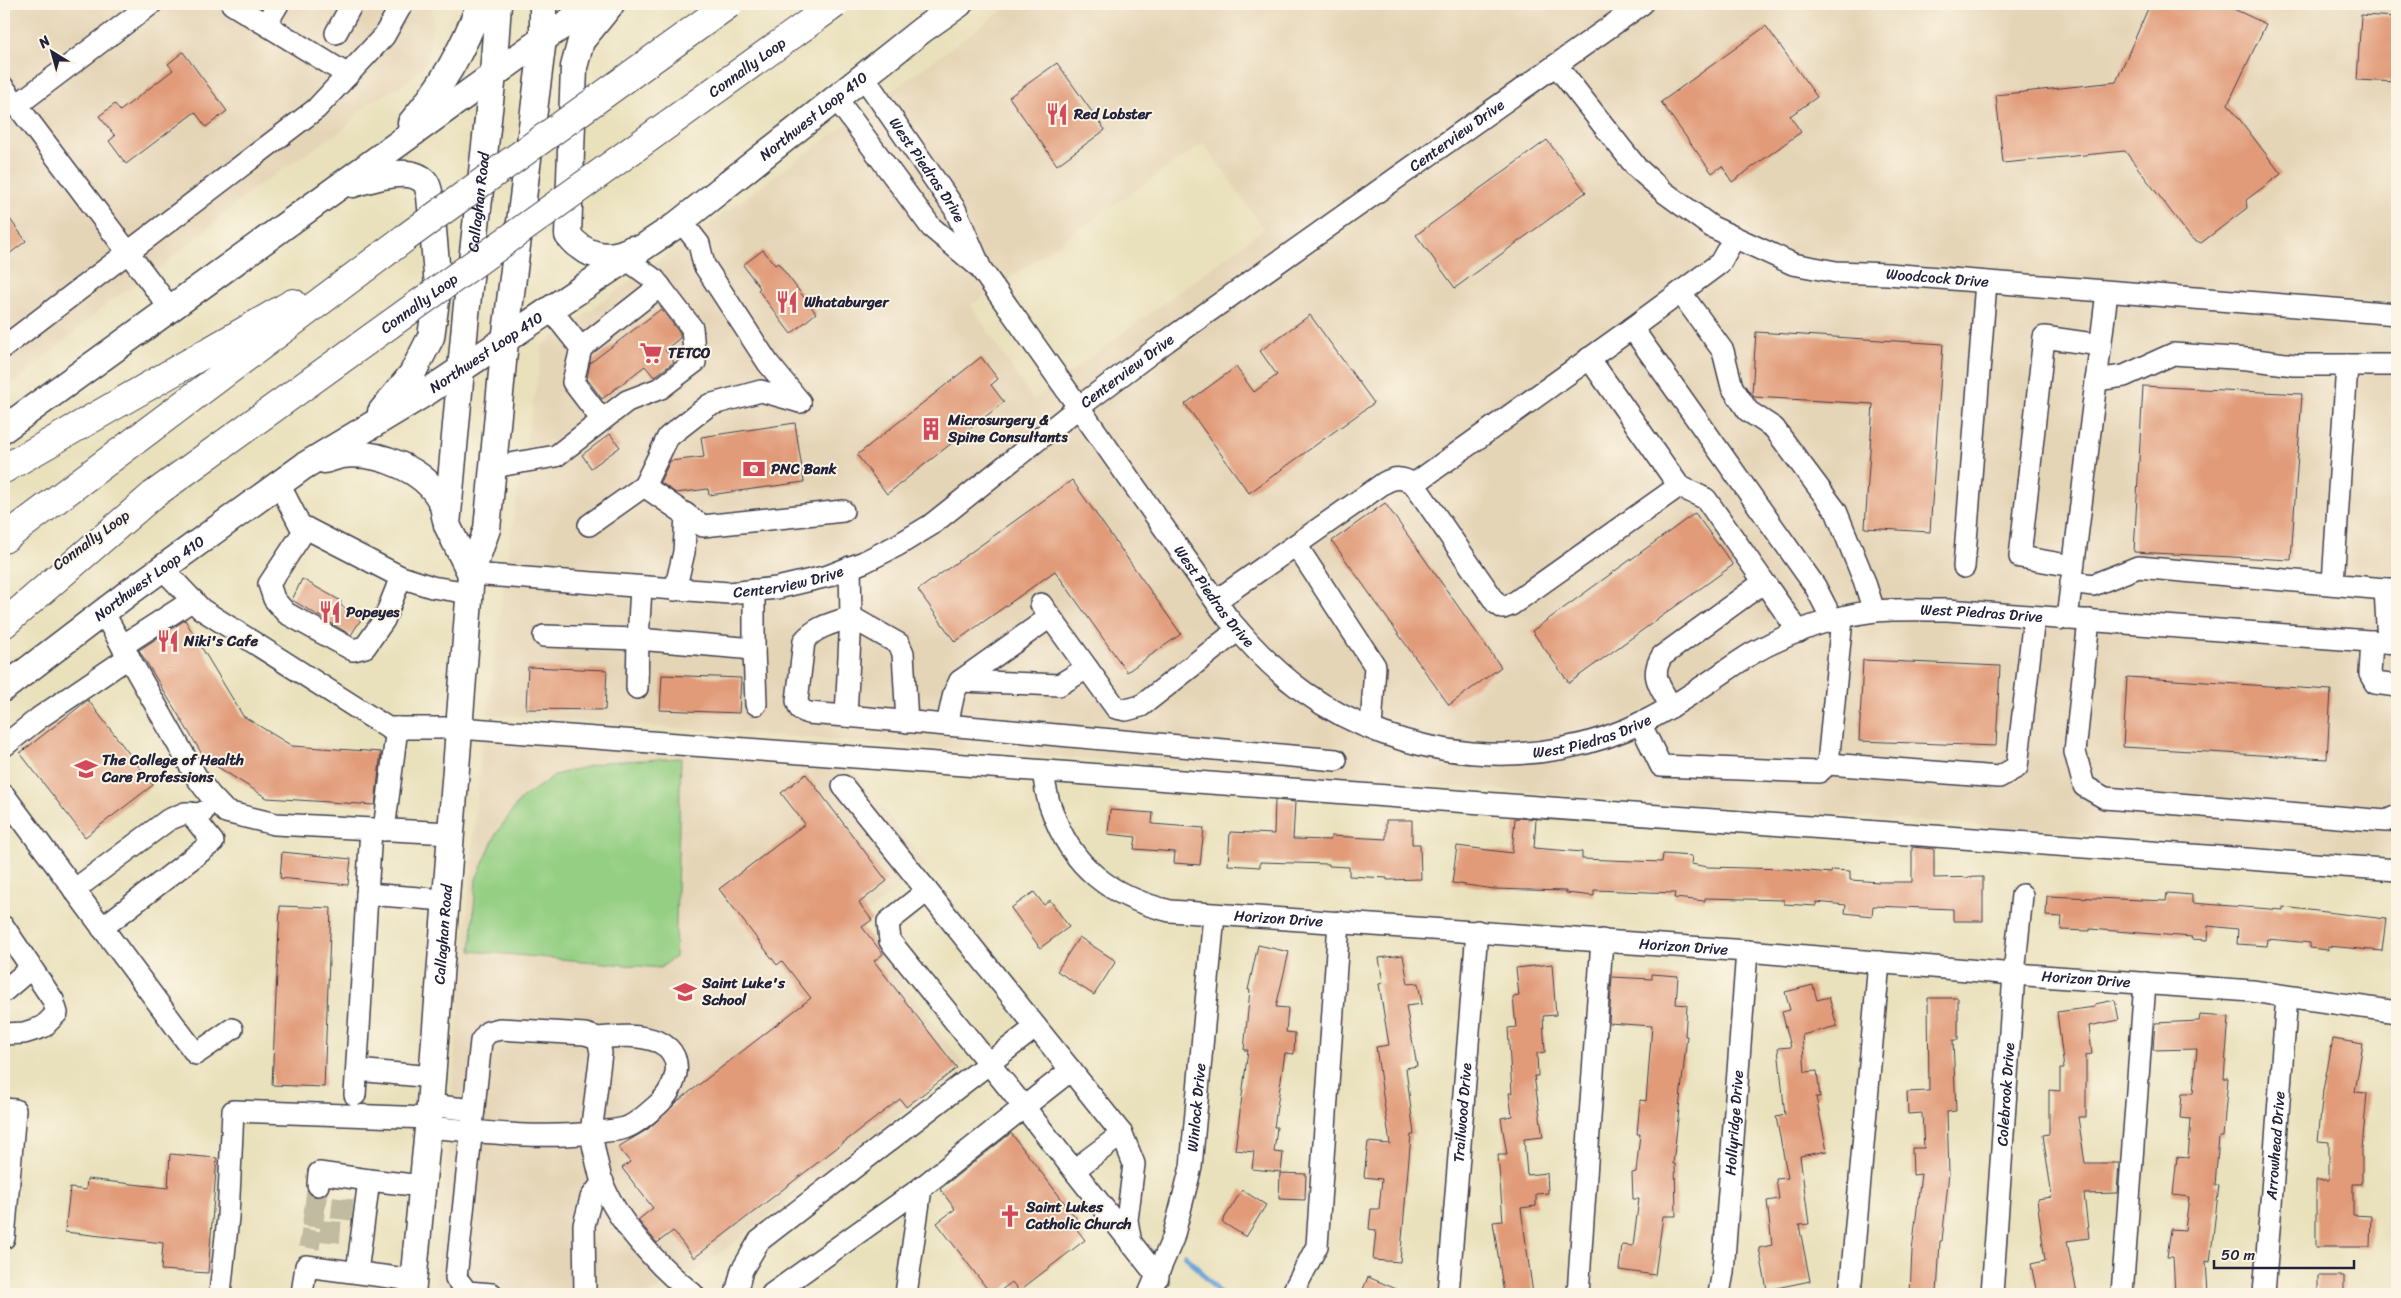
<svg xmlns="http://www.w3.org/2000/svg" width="2401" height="1298" viewBox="0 0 2401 1298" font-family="Sriracha,sans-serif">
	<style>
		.built { fill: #e5d5b7; fill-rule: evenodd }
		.pitch { fill: #94cf83; stroke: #5b785f }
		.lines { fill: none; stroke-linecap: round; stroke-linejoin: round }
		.stream { stroke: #67a1d6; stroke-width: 5.5 }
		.building { fill: #e19b79 }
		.minor-tunnel { stroke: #c1bba2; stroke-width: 21; stroke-dasharray: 21 11; stroke-linecap: butt }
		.minor-casing { stroke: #403f4e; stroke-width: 24 }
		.major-casing { stroke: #403f4e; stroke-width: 29 }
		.highway-casing { stroke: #403f4e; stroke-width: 30 }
		.minor { stroke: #fff; stroke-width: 21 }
		.major { stroke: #fff; stroke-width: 26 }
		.highway { stroke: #fff; stroke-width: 28 }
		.highway-bridge-casing { stroke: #403f4e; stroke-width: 30; stroke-linecap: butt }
		.highway-bridge { stroke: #fff; stroke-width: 28 }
		.labels { text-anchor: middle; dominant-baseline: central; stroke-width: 4; stroke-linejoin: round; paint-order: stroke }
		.street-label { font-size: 15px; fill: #22223b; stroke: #fcf5e5 }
		.poi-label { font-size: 15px; font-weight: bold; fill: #22223b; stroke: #fcf5e5; text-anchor: start }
	</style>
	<rect width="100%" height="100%" fill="#fcf5e5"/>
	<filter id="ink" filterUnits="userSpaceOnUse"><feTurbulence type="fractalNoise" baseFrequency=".02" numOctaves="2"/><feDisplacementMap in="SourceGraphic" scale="10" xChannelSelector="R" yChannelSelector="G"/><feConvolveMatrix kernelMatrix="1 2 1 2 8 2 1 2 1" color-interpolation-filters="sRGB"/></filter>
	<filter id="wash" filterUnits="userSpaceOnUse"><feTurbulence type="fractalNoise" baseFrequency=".0096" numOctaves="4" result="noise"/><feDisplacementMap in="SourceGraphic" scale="20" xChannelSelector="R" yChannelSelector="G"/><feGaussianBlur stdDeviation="1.12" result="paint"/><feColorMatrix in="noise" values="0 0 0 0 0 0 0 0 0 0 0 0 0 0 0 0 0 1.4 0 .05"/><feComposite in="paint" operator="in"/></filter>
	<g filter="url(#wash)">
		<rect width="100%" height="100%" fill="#e9e1bc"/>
		<path class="built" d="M4,4H432L433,27L426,63L404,84L367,104L344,129L253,189L157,271L113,299L19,379L4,389Z
			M1011,4H2397V857L488,714L510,538L543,345ZM1203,143L1264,229L1033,400L971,305Z
			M482,740L849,766L928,866L856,921L964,1064L697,1271L648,1294H435Z"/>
		<path class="pitch" d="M681,758L675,957L660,968L471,951L476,879L496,834L520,800L555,775L604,762Z"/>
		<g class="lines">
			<path class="stream" d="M1185,1255L1221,1294"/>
		</g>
		<g id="blocks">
			<path class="building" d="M2150,4H2223L2266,24L2228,104L2281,174L2246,200L2247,208L2201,243L2191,238L2125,151L2003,163L1996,95L2116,82Z
				M2361,15L2397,17V82L2357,80Z
				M1766,26L1817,97L1790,116L1801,132L1732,182L1722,166L1712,173L1661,102Z
				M183,52L227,111L206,127L195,112L126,164L109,141L115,136L99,116L115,104L120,111L173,70L168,64Z
				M1057,63L1105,130L1057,165L1009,97Z
				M1547,140L1586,192L1455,288L1416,235Z
				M4,211L26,241L4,258Z
				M763,250L775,265L778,263L816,313L791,334L758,290L760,288L743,265Z
				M661,309L680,333V338L665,350L674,362L654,377L645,366L602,399L587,379L590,363Z
				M1310,315L1374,403L1249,493L1185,404L1236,367L1254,392L1277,375L1260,351Z
				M1756,332L1943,344L1930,532L1865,528L1873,404L1754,397L1752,394Z
				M981,357L998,379L991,385L1004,402L887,494L857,455Z
				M2143,386L2302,394L2291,560L2134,552Z
				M795,423L804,482L709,495L708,489L676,493L660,482L670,461L704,457L701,437Z
				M610,434L620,447L591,468L582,455Z
				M1072,480L1181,634L1127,672L1055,571L955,642L918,590Z
				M1385,503L1501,667L1449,705L1332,541Z
				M1695,513L1733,565L1569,683L1532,631Z
				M302,579L341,601L340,605L362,618L351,635L292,600Z
				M185,620L243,716L292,746L381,752L375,805L267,798L205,759L139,650Z
				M1863,660L2000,666L1996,746L1859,741Z
				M528,667L607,670L605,710L526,709Z
				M662,675L741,678L739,713L660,710Z
				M2127,677L2331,690L2327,759L2123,747Z
				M88,700L153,785L85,837L20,753Z
				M806,774L887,881L859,903L872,920L862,927L883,954L874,961L957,1068L906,1107L900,1099L694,1258L673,1231L657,1243L638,1220L653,1208L622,1168L630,1162L618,1147L648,1129L678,1101L811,998L782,961L777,965L719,889L805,824L781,793Z
				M1275,800L1295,802L1293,839L1330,840L1331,836L1386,839V820H1412V844H1420L1421,879L1387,880V878L1349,876V867L1329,866V864L1260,862V867L1228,865L1230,832L1274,834Z
				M1110,810L1153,813L1152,824L1204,828L1200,865L1174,863L1175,852L1134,849L1136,837L1108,834Z
				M1515,818L1536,819L1534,848L1582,852V859L1662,862L1663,854L1692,856L1691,864L1708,867L1787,869L1831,873L1832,870L1850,871V880L1880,882H1912V847L1934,849V878L1983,877V921H1953V909L1873,906L1872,916L1845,913L1846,905L1816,902V906L1784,904V900L1705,898V901L1674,898L1675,893L1594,890V896L1566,893V891L1494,889L1452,883L1457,846L1512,853Z
				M282,852L351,859L348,885L280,878Z
				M1034,892L1044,905L1050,900L1069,927L1040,948L1011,908Z
				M2167,893L2192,895V903L2283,910V907L2386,919L2382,951L2328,946V950L2310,948V943L2268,939L2267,946L2237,944L2238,929L2208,926L2207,940L2191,939L2192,937L2090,929V931L2061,930L2062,917L2046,916L2047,896L2166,901Z
				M280,906L331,908L324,1087L272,1085Z
				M1079,937L1116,961L1094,995L1057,971Z
				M1258,945L1289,952L1276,1007L1288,1008L1286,1032L1295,1033L1294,1054L1285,1053L1274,1127H1277L1274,1152L1283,1153L1281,1172L1252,1169L1254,1152L1235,1150L1248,1050H1244L1250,990H1248Z
				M1403,955L1408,984L1418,983L1422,1004L1406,1006L1417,1066L1406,1068L1414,1135H1411L1400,1262L1373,1260L1376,1230L1369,1229L1371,1209H1379L1382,1179L1364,1177L1368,1142L1390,1144L1376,1047L1389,1045L1379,984L1383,983L1379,958Z
				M1552,964L1556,1015L1543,1016L1545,1052L1537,1053L1538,1076H1534L1543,1137L1524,1139L1527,1175L1547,1173L1548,1193L1536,1194V1206L1521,1208L1533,1294H1504L1493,1222L1503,1221L1498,1155H1507L1501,1118L1512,1116L1509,1093H1512L1508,1028L1516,1027L1513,997L1519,996L1516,968Z
				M1652,974L1678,976L1676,1004L1687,1005L1685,1036H1687L1673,1164H1675L1676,1216H1663L1655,1275L1619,1270L1622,1245L1633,1246L1639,1199H1633L1632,1173L1636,1172L1640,1134H1637L1640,1100L1646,1101L1652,1026L1609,1023L1612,977L1652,979Z
				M1813,985L1817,1000L1829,997L1837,1026L1802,1035L1805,1072L1817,1071L1820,1097H1816L1827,1151L1800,1156L1809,1224L1799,1225L1810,1281L1767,1290L1759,1248L1772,1245L1767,1201L1779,1199L1776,1179L1788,1178L1776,1117L1785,1115L1778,1048L1791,1047L1782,1012L1790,1010L1785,992Z
				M1928,998H1958V1040H1953L1956,1111L1947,1112L1949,1173L1942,1241H1940L1937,1294H1910L1912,1251L1921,1174L1913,1175L1912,1148H1924L1922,1113L1908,1114L1907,1092L1929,1091Z
				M2115,1000L2119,1020L2089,1026L2092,1054L2086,1055V1117H2078L2085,1163H2119L2117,1193L2084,1194L2089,1238L2067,1241L2077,1294H2037L2031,1264L2045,1261L2037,1199L2052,1197L2043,1135L2049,1134V1090L2060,1091V1069H2064L2057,1012L2095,1007V1004Z
				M2200,1015L2229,1017L2224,1078H2228L2223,1137H2219L2215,1185H2219L2210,1262L2206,1261L2208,1294H2175L2173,1257H2167L2171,1229L2185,1230L2189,1197L2173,1195L2177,1157L2188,1158L2191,1119L2180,1118L2182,1093H2193L2197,1049L2153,1050L2155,1023L2199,1021Z
				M2333,1039L2363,1044L2355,1092L2367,1093L2362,1149V1184H2353V1215L2371,1216L2370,1247H2316V1180H2329V1142L2318,1141L2323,1090Z
				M1011,1133L1080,1223L1075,1227L1085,1240L1019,1291L1012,1282L996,1294H991L937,1223L955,1209L940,1189Z
				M170,1154L217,1158L208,1273L161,1270L163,1243L65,1232L70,1188L86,1190L87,1179L168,1188Z
				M1280,1173L1306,1174L1305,1200L1279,1199Z
				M1242,1190L1266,1205L1246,1237L1222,1222Z
				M2318,1276H2344V1294H2318Z
				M1368,1277L1408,1294H1361Z"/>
		</g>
	</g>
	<g filter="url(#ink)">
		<use href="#blocks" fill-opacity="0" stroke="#403f4e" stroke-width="1"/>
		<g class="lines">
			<path class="minor-tunnel" d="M317,1191L315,1206L353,1210
				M315,1206L312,1230L350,1233
				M309,1248L312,1230"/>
			<defs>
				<g id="minor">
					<path d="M232,4L348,75"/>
					<path d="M266,24L278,4"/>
					<path d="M336,33L352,4"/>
					<path id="s1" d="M1556,65L1636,167L1664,192L1712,227L1793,264L1836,272L1888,274L2397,314"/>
					<path id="s2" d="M863,76L955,209L981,269L1227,617C1250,645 1275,671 1304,692C1402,762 1538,775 1647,720C1684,702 1716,676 1751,654C1788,633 1833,616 1875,611C1899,609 1924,610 1947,610L2397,643"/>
					<path d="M4,88L170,308"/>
					<path d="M836,98L931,227L978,266"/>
					<path d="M17,105L151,4"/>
					<path d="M681,221L699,244L704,265L768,363L800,402"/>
					<path d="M1734,238L1720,263L1632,328L1815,586L1833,621"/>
					<path d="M1681,293L1723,351L1732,387L1748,411L1774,428L1836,511L1864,580L1874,611"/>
					<path d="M551,310L581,348L573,382L602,420"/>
					<path d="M4,347L316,109L384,36L402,4"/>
					<path d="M581,348L660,286"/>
					<path d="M1589,358L1679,486L1706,499L1764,582"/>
					<path d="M2096,380L2124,376L2173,354L2248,359L2294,365H2397"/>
					<path d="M493,467L556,456L627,401L661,388L695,362L692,328L655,280L626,259"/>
					<path d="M279,484L300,525L401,577L432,587L470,593"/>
					<path d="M1414,484L1496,603L1503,608L1511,605L1679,486"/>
					<path d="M644,486L668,437L709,405L761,391L800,402"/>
					<path d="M589,525L644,486L703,526L843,511"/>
					<path d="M306,528L269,584L274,599L286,613L353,650L365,647L384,620L401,577"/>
					<path d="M1296,545L1375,666L1371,728"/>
					<path d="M2073,566L2020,557L2044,337L2100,345"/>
					<path d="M850,567L851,617L846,716L1336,760"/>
					<path d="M1964,567L1986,282"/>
					<path d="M162,568L201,609L388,728H459L2397,870"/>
					<path id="s3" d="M471,574L729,593L777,588L828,576L864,562L898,545L931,525L1079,407L1167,341L1642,4"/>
					<path d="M2071,582L2093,585L2138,567L2385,589"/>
					<path d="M2333,583L2347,365"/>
					<path d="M675,590L684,552L686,514"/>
					<path d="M1217,600L1384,483C1395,477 1402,477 1414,484L1632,328"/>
					<path d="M1041,604L1116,708L1126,710L1141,706L1238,630"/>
					<path d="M103,612L197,778L210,795L226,812L275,824L450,833"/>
					<path d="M2067,619L2107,292"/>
					<path d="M2089,620L2075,752L2084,786L2105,798L2386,821L2397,816"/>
					<path d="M544,636L638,639L641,588"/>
					<path d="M2372,641L2370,674L2375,683L2397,686"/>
					<path d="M2388,642L2385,589H2397"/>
					<path d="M122,646L193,600"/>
					<path d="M754,649L756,704"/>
					<path d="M960,681L1059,685L1087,668"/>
					<path d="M637,688L638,639L754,649V590"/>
					<path d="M1671,707C1661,687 1649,677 1662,656L1764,582L1799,632"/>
					<path d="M846,716L808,713L800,709L797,701L804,641C816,626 834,623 851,617L899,644L903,653L907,722"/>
					<path d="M1640,723L1661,766L1819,772L1828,764L1842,619"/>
					<path d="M947,725L954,693L960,681L1050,617"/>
					<path d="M4,746L39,718L129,657"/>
					<path d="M1828,764L1999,777L2017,767L2034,617"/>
					<path id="s4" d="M1043,771C1045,783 1046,796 1051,808C1071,867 1111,897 1170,911L1747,951L2014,974L2252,991L2397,1012"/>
					<path d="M843,786L1122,1134L1134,1164L1127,1220L1131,1244"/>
					<path d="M4,795L196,1054L232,1029"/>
					<path d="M384,830L397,728"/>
					<path d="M74,890L168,820L185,813L201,814L203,812"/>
					<path d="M927,891L888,922L890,941L1024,1107L1158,1277"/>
					<path d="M367,894L445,900"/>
					<path d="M4,927L53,1000L57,1013L43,1027L24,1033L4,1034"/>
					<path d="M102,928L213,842L190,813"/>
					<path d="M4,991L31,968"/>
					<path d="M598,1038C618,1036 639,1034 659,1042C690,1057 674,1093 654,1108C646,1115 635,1125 625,1128C614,1131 602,1131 591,1133C594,1149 597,1166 602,1182C617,1222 660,1268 693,1294"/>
					<path d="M357,1070L432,1077"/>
					<path d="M355,1095L371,829"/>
					<path d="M429,1105L474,1110"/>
					<path d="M4,1109L15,1110L4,1238"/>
					<path d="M428,1127C481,1132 537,1139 591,1133L601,1053L598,1038L585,1034L500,1029L488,1032L481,1041L456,1278L467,1292L492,1294"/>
					<path d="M1074,1170L1122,1134"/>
					<path d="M318,1185L319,1173L369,1180"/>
					<path d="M357,1272L369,1180L422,1186"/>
					<path d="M220,1294L228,1217L233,1111L429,1118"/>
					<path d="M302,1294L306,1266L413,1280"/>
					<path d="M585,1294L584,1225L591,1198L603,1182"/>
					<path d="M736,1294L742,1270L759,1241L1036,1027"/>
					<path d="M772,1294L921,1188L1071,1070"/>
					<path d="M906,1294L921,1188"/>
					<path id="s5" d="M1149,1294L1173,1238L1191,1167L1214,915"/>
					<path d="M1292,1294L1317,1246L1339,922"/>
					<path id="s6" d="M1448,1294L1477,931"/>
					<path d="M1578,1294L1602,940"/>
					<path id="s7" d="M1719,1294L1723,1272L1747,951"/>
					<path d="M1850,1294L1879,962"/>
					<path id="s8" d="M1992,1294L2014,974L2022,895"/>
					<path d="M2122,1294L2145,983"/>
					<path id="s9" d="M2264,1294L2287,997"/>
				</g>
				<g id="major">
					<path d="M611,4L581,41L574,67L568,235C584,256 608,262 632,249"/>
					<path d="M411,123C442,87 464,48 480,4"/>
					<path d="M353,184C370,179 410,165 425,182C428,185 429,192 430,196L438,286L431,337L412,374L381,412"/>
					<path d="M4,429L543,39L595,4"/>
					<path d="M324,460C330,459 336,456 342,455C377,451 425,469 441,501C444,506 444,514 446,520"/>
					<path id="s10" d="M471,574L447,525L466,314L493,75L498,4"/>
					<path id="s11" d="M4,688L131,591L304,466L430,390L675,226L922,30L959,4"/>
					<path id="s12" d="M412,1294L429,1118L471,574L487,529L505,341L543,39V4"/>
				</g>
				<path id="highway" d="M4,469L293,303
					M4,539L405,238
					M4,624L153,495"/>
			</defs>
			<use href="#minor" class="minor-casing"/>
			<use href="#major" class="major-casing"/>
			<use href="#highway" class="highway-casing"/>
			<use href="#minor" class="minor"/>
			<use href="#major" class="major"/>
			<use href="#highway" class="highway"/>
			<defs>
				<g id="highway-bridge">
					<path d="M405,238L729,4"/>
					<path id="s13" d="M153,495L835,4"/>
				</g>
			</defs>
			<use href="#highway-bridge" class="highway-bridge-casing"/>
			<use href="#highway-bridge" class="highway-bridge"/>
		</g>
	</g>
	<defs>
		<symbol id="restaurant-bare" viewBox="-9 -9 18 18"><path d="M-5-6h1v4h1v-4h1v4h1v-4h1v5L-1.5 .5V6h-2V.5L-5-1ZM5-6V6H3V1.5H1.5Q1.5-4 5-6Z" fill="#d1495b" stroke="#fcf5e5" stroke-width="2.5" paint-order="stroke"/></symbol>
		<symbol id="supermarket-bare" viewBox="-9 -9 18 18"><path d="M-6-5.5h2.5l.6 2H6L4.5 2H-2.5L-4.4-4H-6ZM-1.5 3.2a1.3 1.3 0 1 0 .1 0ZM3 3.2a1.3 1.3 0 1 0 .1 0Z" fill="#d1495b" stroke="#fcf5e5" stroke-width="2.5" paint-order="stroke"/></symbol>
		<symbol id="building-bare" viewBox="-9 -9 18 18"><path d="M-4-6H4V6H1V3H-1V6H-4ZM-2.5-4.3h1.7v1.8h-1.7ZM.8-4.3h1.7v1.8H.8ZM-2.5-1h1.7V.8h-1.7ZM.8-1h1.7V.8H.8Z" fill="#d1495b" stroke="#fcf5e5" stroke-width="2.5" paint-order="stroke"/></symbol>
		<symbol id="bank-bare" viewBox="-9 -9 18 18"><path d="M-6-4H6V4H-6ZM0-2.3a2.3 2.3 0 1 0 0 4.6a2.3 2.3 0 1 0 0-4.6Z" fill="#d1495b" stroke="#fcf5e5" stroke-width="2.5" paint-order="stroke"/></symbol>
		<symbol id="university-bare" viewBox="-9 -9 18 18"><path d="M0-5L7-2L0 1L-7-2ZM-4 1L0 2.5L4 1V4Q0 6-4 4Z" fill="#d1495b" stroke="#fcf5e5" stroke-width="2.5" paint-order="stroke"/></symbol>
		<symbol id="school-bare" viewBox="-9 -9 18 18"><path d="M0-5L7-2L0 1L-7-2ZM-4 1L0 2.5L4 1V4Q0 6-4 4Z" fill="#d1495b" stroke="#fcf5e5" stroke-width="2.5" paint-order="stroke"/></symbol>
		<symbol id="church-bare" viewBox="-9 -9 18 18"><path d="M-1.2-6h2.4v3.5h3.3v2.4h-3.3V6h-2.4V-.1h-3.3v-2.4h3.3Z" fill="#d1495b" stroke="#fcf5e5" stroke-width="2.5" paint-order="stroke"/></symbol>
	</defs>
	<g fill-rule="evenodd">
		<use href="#restaurant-bare" x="1041" y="98" width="32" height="32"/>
		<use href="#restaurant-bare" x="771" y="286" width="32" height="32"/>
		<use href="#supermarket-bare" x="635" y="337" width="32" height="32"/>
		<use href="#building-bare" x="915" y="413" width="32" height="32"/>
		<use href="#bank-bare" x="738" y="453" width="32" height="32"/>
		<use href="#restaurant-bare" x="314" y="596" width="32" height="32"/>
		<use href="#restaurant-bare" x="152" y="625" width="32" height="32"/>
		<use href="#university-bare" x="70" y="753" width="32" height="32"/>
		<use href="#school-bare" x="669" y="976" width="32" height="32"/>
		<use href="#church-bare" x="994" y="1200" width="32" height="32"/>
	</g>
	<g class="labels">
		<g class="street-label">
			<text stroke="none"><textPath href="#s13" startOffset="732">Connally Loop</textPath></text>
			<text stroke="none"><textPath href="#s11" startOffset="992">Northwest Loop 410</textPath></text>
			<text stroke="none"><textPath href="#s3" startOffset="1129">Centerview Drive</textPath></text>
			<text stroke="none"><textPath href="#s2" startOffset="114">West Piedras Drive</textPath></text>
			<text stroke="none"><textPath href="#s10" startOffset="379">Callaghan Road</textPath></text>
			<text stroke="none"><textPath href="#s1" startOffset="461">Woodcock Drive</textPath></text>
			<text stroke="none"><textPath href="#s13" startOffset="328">Connally Loop</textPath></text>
			<text stroke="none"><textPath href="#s11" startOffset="588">Northwest Loop 410</textPath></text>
			<text stroke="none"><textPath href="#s3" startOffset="724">Centerview Drive</textPath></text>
			<text transform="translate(91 540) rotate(-36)">Connally Loop</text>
			<text stroke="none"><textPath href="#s11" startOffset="182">Northwest Loop 410</textPath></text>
			<text stroke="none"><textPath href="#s3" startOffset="319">Centerview Drive</textPath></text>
			<text stroke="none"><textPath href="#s2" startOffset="629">West Piedras Drive</textPath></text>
			<text stroke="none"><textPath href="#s2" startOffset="1484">West Piedras Drive</textPath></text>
			<text stroke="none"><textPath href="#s2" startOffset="1064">West Piedras Drive</textPath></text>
			<text stroke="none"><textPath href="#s4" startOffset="312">Horizon Drive</textPath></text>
			<text stroke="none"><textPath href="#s12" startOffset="361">Callaghan Road</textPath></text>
			<text stroke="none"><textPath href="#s4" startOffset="718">Horizon Drive</textPath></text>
			<text stroke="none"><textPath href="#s4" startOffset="1122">Horizon Drive</textPath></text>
			<text stroke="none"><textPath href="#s8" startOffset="200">Colebrook Drive</textPath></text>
			<text stroke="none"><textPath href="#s5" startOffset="194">Winlock Drive</textPath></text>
			<text stroke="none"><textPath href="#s6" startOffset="182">Trailwood Drive</textPath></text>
			<text stroke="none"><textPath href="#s7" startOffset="172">Hollyridge Drive</textPath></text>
			<text stroke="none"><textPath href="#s9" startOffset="149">Arrowhead Drive</textPath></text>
		</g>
		<g class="poi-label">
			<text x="1074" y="114">Red Lobster</text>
			<text x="804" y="302">Whataburger</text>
			<text x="668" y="353">TETCO</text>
			<text x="948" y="420">Microsurgery &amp;<tspan x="948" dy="17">Spine Consultants</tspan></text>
			<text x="771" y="469">PNC Bank</text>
			<text x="346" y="612">Popeyes</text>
			<text x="184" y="641">Niki's Cafe</text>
			<text x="102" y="760">The College of Health<tspan x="102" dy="17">Care Professions</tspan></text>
			<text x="702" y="983">Saint Luke's<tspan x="702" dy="17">School</tspan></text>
			<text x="1026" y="1207">Saint Lukes<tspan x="1026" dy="17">Catholic Church</tspan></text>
		</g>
	</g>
	<rect width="2401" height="1298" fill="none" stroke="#fcf5e5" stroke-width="20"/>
	<g transform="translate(52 52) rotate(323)" stroke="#fcf5e5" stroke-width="4" paint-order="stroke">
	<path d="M0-4L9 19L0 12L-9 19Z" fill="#22223b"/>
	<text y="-8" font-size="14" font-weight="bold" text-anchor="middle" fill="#22223b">N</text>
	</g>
	<path d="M2214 1260v8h140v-8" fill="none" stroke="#22223b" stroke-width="2.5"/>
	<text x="2221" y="1260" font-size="15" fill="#22223b" stroke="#fcf5e5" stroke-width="4" paint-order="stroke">50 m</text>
</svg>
